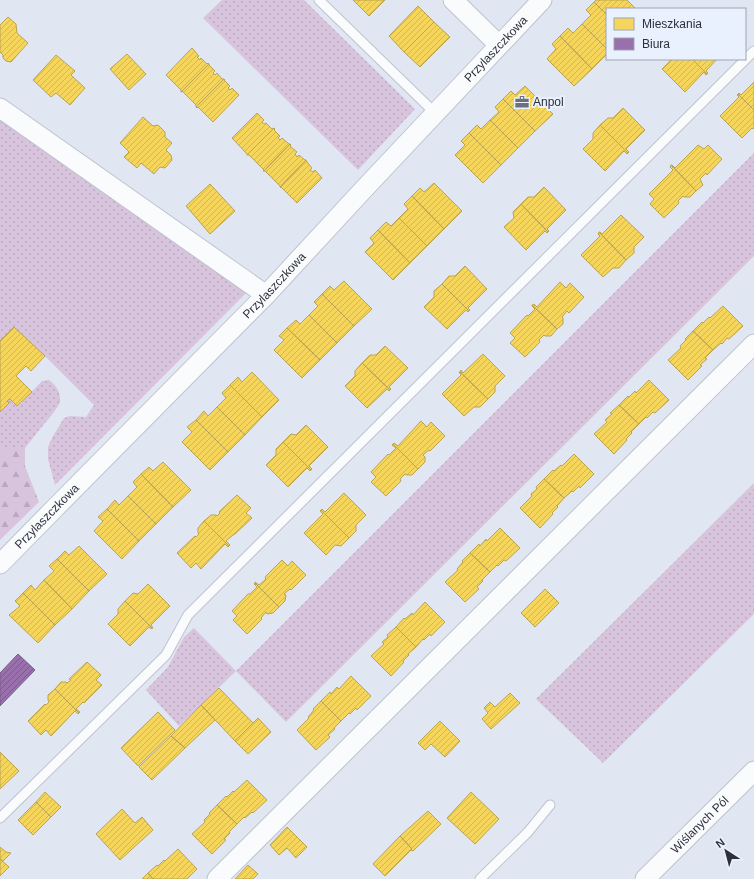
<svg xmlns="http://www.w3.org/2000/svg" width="754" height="879" viewBox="0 0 754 879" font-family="Helvetica,sans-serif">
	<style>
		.grass { fill: url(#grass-dots) }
		.forest { fill: url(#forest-firs) }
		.homes { fill: url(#homes-hatch); stroke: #b9a452 }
		.offices { fill: url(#offices-hatch); stroke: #785d89 }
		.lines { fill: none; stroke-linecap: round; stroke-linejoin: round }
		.service-casing { stroke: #bec3cd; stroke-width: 11 }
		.minor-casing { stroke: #bec3cd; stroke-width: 21 }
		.service { stroke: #fafbfd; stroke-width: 9 }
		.minor { stroke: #fafbfd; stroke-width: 19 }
		.labels { text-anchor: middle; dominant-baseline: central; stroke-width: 4; stroke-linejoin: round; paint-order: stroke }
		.street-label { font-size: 12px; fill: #2c3039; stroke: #eaf1fe }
		.poi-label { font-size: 12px; fill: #2c3039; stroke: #eaf1fe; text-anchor: start }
	</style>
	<defs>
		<pattern id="grass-dots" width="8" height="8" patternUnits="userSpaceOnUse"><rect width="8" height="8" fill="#d8c4dd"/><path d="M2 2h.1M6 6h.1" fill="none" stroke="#baa9be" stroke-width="1.8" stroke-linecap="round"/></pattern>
		<pattern id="forest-firs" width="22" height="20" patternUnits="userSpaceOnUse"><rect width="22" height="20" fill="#d8c4dd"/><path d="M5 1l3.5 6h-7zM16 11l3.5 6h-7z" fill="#baa9be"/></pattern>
		<pattern id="homes-hatch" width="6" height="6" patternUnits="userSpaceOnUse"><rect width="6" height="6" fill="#f6d55c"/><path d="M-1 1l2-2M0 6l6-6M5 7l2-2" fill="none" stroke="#d3b751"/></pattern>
		<pattern id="offices-hatch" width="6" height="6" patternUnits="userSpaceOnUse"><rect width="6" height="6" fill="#9970ab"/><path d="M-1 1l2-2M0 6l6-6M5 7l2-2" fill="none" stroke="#7d5c8c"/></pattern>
	</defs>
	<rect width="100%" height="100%" fill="#e1e7f2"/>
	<path class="grass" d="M222,0H304L415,109L358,170L203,18Z
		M0,120L248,291L55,485L48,459V447L53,436L64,418L70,416L86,417L94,405L45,356L14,327L0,341Z
		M754,153V256L286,722L236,671L179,726L146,690L168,667L184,637L194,628L236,671Z
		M49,380C56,385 61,392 60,402C58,409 42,426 37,433C33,438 29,443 25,448H0V412L8,403L7,401L10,399L18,406L42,381Z
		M754,483V614L603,763L536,699Z"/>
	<path class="forest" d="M0,448H25V466L39,502L0,540Z"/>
	<path class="homes" d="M353,0H385L369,16Z
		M596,0H627L636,9H607V15L594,2Z
		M594,2L607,15V49L582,24L591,15L586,10Z
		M418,6L434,22L404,52L389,36Z
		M8,17L16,24L17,33L28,43L11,62L6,61L3,58V55L0,52V25Z
		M434,22L450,37L420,67L404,52Z
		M582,24L607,49V54L592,69L560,36L568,28L573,33Z
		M560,36L592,69L574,86L547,59L556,49L552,44Z
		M192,48L199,56L197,57L200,60L201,58L207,64L208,63L209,64L181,92V90L166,75Z
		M127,54L146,74L129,90L110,69Z
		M56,55L75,71L71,75L85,88L70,105L56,93L51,97L33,80Z
		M672,59H692L707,74L706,75L704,72L685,92L662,69Z
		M692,59H717L706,71L708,73L707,74Z
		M209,64V65L215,71L213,73L215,75L217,73L222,79H224L196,107V105L182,91V92H181Z
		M224,79L225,80H224L230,86L228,88L230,90L232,88L239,95L213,122L198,107L197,108L196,107Z
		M754,82V110L738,94L739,93L741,95Z
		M525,86L553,114L535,131L503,99L511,91L515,95Z
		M738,94L754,110V129L752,128L742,138L720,116L739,97L737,95Z
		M503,99L535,131L518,148L490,120L499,112L495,107Z
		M623,108L645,130L626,149L629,152L628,153L600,125L608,118H613Z
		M257,113L264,120L262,122L264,124L266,123L272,129L274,128L247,155V154L232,138Z
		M143,117L153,126L158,125L165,132V137L172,143L166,150L171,155L172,160L165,168L160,167L154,174L141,163L137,168L124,157L129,152L120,143Z
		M490,120L518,148L501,165L469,133L477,125L481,129Z
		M600,125L628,153L627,154L624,151L605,171L583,149L593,139V133Z
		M274,128L275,129L274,130L280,136L278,138L280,140L282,138L289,144H290L264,171H263L264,170L249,155H247Z
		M469,133L501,165L483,183L455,155L465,145L461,141Z
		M290,144L291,145L290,146L297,152L295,154L297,157L299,155L305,160H306L280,187V186L265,171H264Z
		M698,145L704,149L708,145L722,159L707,175L706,173L700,179L703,185L696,191L671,165H672L675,168Z
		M306,160L307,162L312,168L310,170L313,172L315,170L322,178L297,203L281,187V188L280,187Z
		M671,165L696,191L690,197H684L683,196L678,201L679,203L664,218L650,204L654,199L649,194L673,170L670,167Z
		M434,183L462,211L444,229L412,196L420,188L424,192Z
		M210,184L235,211L210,234L186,206Z
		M544,187L566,210L547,229L549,231L548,232L521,204L528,197H534Z
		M412,196L444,229L427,246L399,218L408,209L404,204Z
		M521,204L548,232L547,233L545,231L526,250L504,227L514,218L513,212Z
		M621,215L644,237L634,247V253L626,260L599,232H600L602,234Z
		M399,218L427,246L410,263L378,230L386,222L391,226Z
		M378,230L410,263L393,280L365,252L374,243L370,238Z
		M599,232L626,260L619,268H613L603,277L581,255L600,236L598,234Z
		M465,266L487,289L468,308L470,310L469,311L442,284L449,276H455Z
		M344,281L372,309L354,326L322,294L330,286L334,290Z
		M560,282L566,288L570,283L584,297L569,313L567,311L562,317L563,318V324L557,329L532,305L534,304L537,307Z
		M442,284L469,311L468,312L466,310L447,329L424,307L434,297V291Z
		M322,294L354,326L337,343L309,315L318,306L314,302Z
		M532,305L557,329L551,336H545L544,335L539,340L540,342L525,357L510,343L515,338L510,333L527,315L528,316L535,309L532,306Z
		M723,306L743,326L729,339L727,338L722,344L721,343L713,350L693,331L702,322L703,323L709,317L710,318Z
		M309,315L337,343L320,360L287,328L296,320L300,324Z
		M14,327L45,356L31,371L26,366L16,376L32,392L17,406L10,399L7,401L9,403L0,412V341Z
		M287,328L320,360L302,378L274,350L284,340L279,336Z
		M693,331L713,350L705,358L707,359L700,365L702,366L688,380L668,360L681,348L680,346L686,340L685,339Z
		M385,346L408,368L389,387L391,389L390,390L362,363L370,355H376Z
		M483,354L505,376L495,386V392L488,399L460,372L461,370L463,373Z
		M362,363L390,390L389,391L387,389L367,408L345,386L355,376V371Z
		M252,372L279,400L262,417L230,385L238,377L242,382Z
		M459,372H460L488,399L480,407H474L464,416L442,394L461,375Z
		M649,380L669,400L655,413L653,412L647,418L646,417L639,424L619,405L628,396L629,397L635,391L636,393Z
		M230,385L262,417L245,435L217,407L226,398L222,393Z
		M619,405L639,424L631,432L632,433L626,439L627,440L614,454L594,434L607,422L605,420L612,414L610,413Z
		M217,407L245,435L228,452L196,420L204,411L208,416Z
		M196,420L228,452L210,470L182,442L192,432L187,427Z
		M421,421L427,427L431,422L445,436L430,451L429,450L423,455L425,457V462L418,469L393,444L394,443L398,446Z
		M306,425L328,447L309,466L312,469L311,470L283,442L291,434L296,435Z
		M283,442L311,470L310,471L307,468L288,487L266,465L276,455V449Z
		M393,444L418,469L412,475H407L405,474L400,479L401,481L386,496L371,482L376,477L371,472L388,454L389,455L396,448L392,445Z
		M574,454L594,474L580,488L579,486L573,492L572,491L564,498L544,479L553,470L554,471L561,465L562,466Z
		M163,462L191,490L173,507L141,474L149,467L153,471Z
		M141,474L173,507L156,524L128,496L137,487L133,482Z
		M544,479L564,498L557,506L558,507L552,513L553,514L540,528L520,508L532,496L531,494L537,489L536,487Z
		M344,493L366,515L356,525V531L349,538L321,510L322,509L325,512Z
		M237,495L251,508L246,513L252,518L235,534L233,535L226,541L230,545L229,546L204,521L211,515H216L217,516L220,513L219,512Z
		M128,496L156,524L139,541L107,509L115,500L119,505Z
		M107,509L139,541L122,559L94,531L103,521L98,517Z
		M321,510L349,538L341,546L335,545L326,555L304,533L323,514L320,511Z
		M204,521L229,546L228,547L225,544L201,569L196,563L191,568L177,553L195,536L196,537L199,534L198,533V528Z
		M500,528L520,548L506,561L504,560L498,566L497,565L490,572L470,553L479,544L480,546L486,539L487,541Z
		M79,546L107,574L89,591L57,559L65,551L69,555Z
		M470,553L490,572L482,580L483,581L477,587L479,589L465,602L445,582L458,570L457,569L463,562L462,561Z
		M57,559L89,591L72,609L44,580L54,571L49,566Z
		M282,560L288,566L292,561L306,575L291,590L290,589L284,594L286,595L285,601L279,607L255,583V582L259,585L266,579L265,578L266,576Z
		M44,580L72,609L55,625L23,593L31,585L35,590Z
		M255,583L279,607L273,613L267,614L266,612L261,618L262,619L247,634L233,620L237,616L232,611L248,594H250L257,587L254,584Z
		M148,584L170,606L151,625L153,628H152L125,601L133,593L138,594Z
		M545,589L559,603L535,627L521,613Z
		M23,593L55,625L38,643L9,615L20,606L15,601Z
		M125,601L152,628V629L149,627L130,646L108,624L118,614V609Z
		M425,602L445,622L431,636L430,634L424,640L423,639L416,647L396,627L404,618L405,619L412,613L413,615Z
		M396,627L416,647L408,654L409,655L403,661L404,662L391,676L371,656L384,644L382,642L388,637L387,635Z
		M87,662L101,675L96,680L102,685L84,703L83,702L76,709L80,712L79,713L55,689L61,682H66L67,683L71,680L69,679Z
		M351,676L371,696L357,710L356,708L350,714L349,713L341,721L321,701L330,692L331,694L337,687L339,689Z
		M219,688L253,723L235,741L201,705Z
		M55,689L79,713L78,714L75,711L51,736L46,730L41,735L28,721L45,704L46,705L49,702L48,700V695Z
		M510,693L520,703L491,729L482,719L488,713L484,708L490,702L495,707Z
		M321,701L341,721L334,728L335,729L328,735L330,737L316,750L297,730L309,718L308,717L314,710L313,709Z
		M201,705L215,720L185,748L171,736Z
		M158,712L175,730L138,766L121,748Z
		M258,718L271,732L248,754L235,741Z
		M440,721L460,741L445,757L431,744L425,750L418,743Z
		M171,736L185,748L152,780L139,767Z
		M0,752L19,771L0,789Z
		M247,780L267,800L253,813L252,812L245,818L244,817L237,824L217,805L226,796L227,797L233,791L234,792Z
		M45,792L61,807L51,817L36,802Z
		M471,792L499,819L475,844L447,818Z
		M36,802L51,817L33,835L18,820Z
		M217,805L237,824L229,832L230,833L224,839L226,840L212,854L192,834L205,822L204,820L210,814L209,813Z
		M122,809L135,823L142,817L153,830L120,860L96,834Z
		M428,811L441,824L413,851L411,850L412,849L400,836Z
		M287,827L307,847L296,858L287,848L279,855L270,845Z
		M400,836L412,849L385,876L373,864Z
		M0,847L6,852L11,853L3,861L0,859Z
		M178,849L197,869L187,879H153L148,873L157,865L158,866L164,860L165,861Z
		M0,859L9,867L0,876Z
		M248,865L258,874L253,879H235Z
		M148,873L153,879H142Z"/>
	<path class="offices" d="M18,654L35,670L0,706V673Z"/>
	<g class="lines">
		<defs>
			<path id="service" d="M319,0L435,113
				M0,818L166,655L188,615L754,51
				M480,879L528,832L550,805"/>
			<g id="minor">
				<path d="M453,0L499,45"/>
				<path d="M0,108L266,295"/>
				<path id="s1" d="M0,564L53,510L266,295L363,190L542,0"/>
				<path d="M217,879L754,344"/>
				<path id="s2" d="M645,879L754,771"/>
			</g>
		</defs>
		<use href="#service" class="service-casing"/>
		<use href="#minor" class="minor-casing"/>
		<use href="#service" class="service"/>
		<use href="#minor" class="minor"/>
	</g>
	<defs>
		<symbol id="office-bare" viewBox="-9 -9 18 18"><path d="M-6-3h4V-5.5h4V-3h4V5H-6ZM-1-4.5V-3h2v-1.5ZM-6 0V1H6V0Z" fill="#6b707a" stroke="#eaf1fe" stroke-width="2.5" paint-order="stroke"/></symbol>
	</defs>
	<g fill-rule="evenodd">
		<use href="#office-bare" x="512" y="92" width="20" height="20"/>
	</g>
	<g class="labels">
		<g class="street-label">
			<text stroke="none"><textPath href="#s1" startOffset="715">Przylaszczkowa</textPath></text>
			<text stroke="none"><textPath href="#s1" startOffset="391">Przylaszczkowa</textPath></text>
			<text stroke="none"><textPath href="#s1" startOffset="67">Przylaszczkowa</textPath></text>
			<text stroke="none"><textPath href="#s2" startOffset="77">Wiślanych Pól</textPath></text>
		</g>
		<g class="poi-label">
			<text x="533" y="102">Anpol</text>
		</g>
	</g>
	<rect x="606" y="8" width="140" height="52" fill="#eaf1fe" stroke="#9ea4af"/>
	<rect x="614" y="18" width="20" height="12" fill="#f6d55c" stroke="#9ea4af"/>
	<text x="642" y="28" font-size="12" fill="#2c3039">Mieszkania</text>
	<rect x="614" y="38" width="20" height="12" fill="#9970ab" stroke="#9ea4af"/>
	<text x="642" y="48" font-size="12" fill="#2c3039">Biura</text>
	<g transform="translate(726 851) rotate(324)" stroke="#eaf1fe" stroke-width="3" paint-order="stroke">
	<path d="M0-3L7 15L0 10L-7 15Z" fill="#2c3039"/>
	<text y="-6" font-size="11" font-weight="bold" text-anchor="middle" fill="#2c3039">N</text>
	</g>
</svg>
